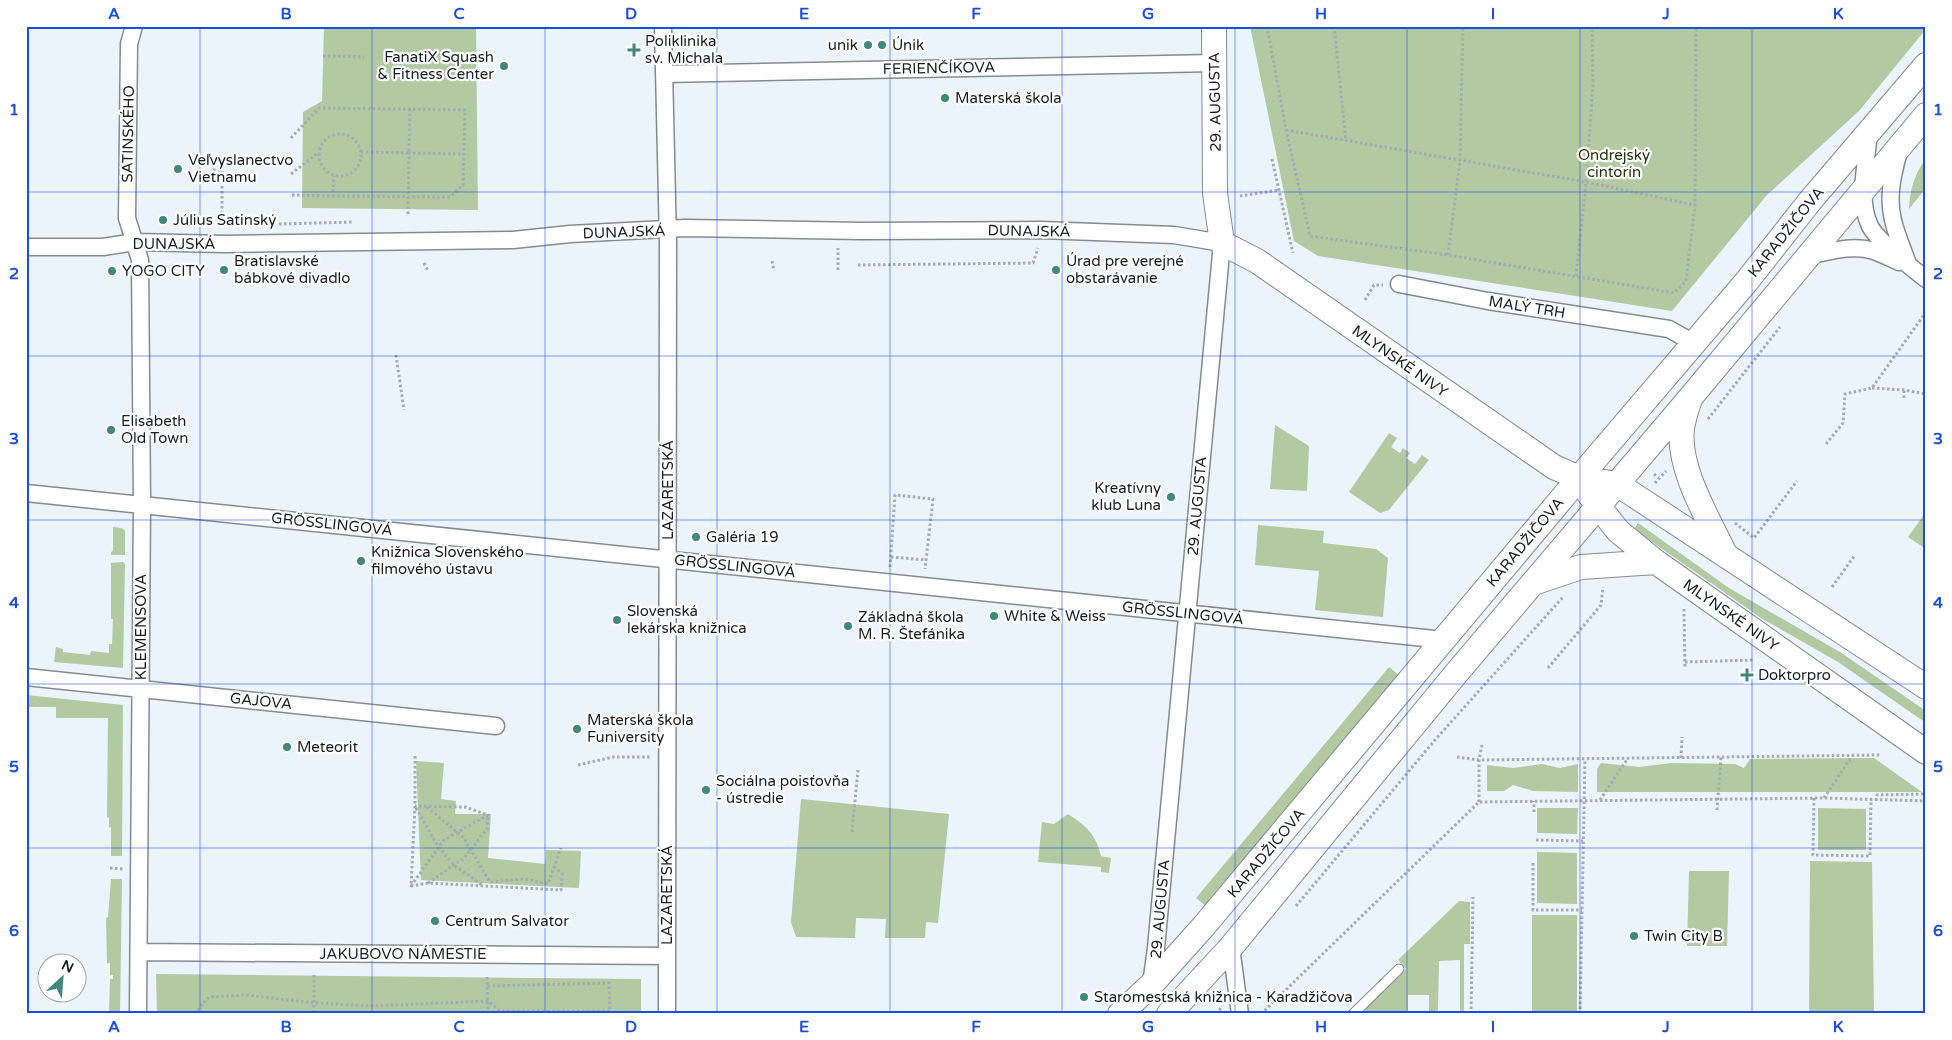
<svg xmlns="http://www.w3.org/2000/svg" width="1952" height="1040" viewBox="0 0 1952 1040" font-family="'Varela Round',sans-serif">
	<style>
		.green { fill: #b2c9a2 }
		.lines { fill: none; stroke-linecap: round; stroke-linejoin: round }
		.lane-casing { stroke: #838b92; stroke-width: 11 }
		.street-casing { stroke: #838b92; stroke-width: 19 }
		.secondary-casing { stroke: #838b92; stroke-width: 26 }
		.path { stroke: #a4abb1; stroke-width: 3; stroke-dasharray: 2.5 2.5; stroke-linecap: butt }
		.lane { stroke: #fff; stroke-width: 9 }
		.street { stroke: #fff; stroke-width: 16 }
		.secondary { stroke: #fff; stroke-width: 24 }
		.grid { fill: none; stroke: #1d4ed8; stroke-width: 1; stroke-opacity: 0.55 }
		.poi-dot { fill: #42877c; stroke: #fff; stroke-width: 2 }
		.labels { text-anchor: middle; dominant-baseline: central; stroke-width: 4.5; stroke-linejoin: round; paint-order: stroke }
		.poi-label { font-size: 15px; fill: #1a1d1f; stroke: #fff; text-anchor: start }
		.street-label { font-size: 15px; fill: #1a1d1f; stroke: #fff }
		.park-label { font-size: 15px; fill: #203709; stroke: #fff }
		.neatline { fill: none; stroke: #1d4ed8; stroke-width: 2 }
		.grid-label { font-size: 16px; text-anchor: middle; font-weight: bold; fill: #1d4ed8 }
	</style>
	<rect width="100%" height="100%" fill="#ebf4fc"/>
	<path class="green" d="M26,26H71V29H26Z
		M324,26H476L478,210L302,208L303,112L322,101Z
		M1250,26H1926V29L1859,111L1767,195L1672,311L1318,256L1294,241Z
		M1926,159V188L1909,209C1910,190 1914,174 1926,159Z
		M1275,425L1309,446L1307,491L1270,489Z
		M1389,433L1397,438L1391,447L1400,453L1403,448L1410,453L1406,458L1415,464L1422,455L1429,460L1389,510L1380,513L1349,492Z
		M1926,512V549L1908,537Z
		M1638,523L1729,588L1840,652L1926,711V723L1838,662L1761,618L1634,529Z
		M1258,525L1324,531L1323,543L1376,549L1388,558L1383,617L1315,610L1319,571L1255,565Z
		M113,527L121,528L125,530V555H111V552L113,551Z
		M123,562L125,564L123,668L54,662L56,647L63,649V652L90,655L91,651L109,653V644H112L113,619H111V563Z
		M1389,667L1400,676L1207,907L1196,898Z
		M26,695L123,705L122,856H111V828L109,827V818L107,817L108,718H56V707H26Z
		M1874,758L1922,792H1597V769L1601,763L1639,767L1671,763L1735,764L1744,768L1750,759Z
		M416,761L444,763L441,799L456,801L455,814H491L488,858L545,864L546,850L581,851L579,888L421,880Z
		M1542,764L1560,768L1578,764V792L1533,791L1513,785L1504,791H1487V765L1513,768Z
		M801,799L949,814L938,923L926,922L925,938H885L886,919L856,918L855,938L796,937L791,922Z
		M1537,808H1578L1577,834L1537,833Z
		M1818,808L1866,809V850H1818Z
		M1068,814C1087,826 1096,835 1101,856L1111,858L1109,873L1101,872V867L1038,862L1042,822L1054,824Z
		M1537,852L1577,853V904L1537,903Z
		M1810,861L1872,862L1874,1014H1809Z
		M1689,871H1729L1727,946H1687Z
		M111,879H122L120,1014H109L110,979H113V975H110V963H107L106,918L108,917Z
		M1459,901L1470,902V944H1464V1014H1460V960L1439,961L1438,1010L1433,1014H1429V995H1408V1014H1359L1406,969L1398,960Z
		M1532,915H1577V1014H1532Z
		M156,974L641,979V1014H157Z"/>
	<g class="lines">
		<defs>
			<path id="lane" d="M1353,1014L1399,969"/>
			<path id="street" d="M134,26L129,44L127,218L140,260L142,504L138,1014
				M663,26L668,243L667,1014
				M664,74L1214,63
				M1869,131C1867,159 1857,201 1870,226C1876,239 1914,270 1926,279
				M1899,151C1893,173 1887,197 1893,220C1896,234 1902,247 1907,261
				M26,247H103L135,242L225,244L513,240L570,234L685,228L861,231L1041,230L1174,235L1222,243L1156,948L1151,985
				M1807,256C1828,252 1852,244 1874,251C1882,254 1891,258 1899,262
				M1399,284L1488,301L1669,329L1694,343
				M26,493L1444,640
				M26,677L496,726
				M1231,947L1240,1014
				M139,952L667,956"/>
			<path id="secondary" d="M1214,26L1215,193L1222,243L1257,261L1554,467L1579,478L1617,484L1926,687
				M1689,402C1686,411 1683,420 1682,429C1677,468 1709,520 1726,556
				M1589,494L1618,531L1656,562L1926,752
				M1533,583L1581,567L1656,562
				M1120,1014L1151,985L1203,927L1579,478L1747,281L1810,201L1926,65
				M1169,1014L1231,947L1459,670L1690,398L1926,115"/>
		</defs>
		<use href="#lane" class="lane-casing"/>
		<use href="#street" class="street-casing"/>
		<use href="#secondary" class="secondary-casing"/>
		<path class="path" d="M1267,26L1286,130L1310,236L1448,255L1674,293L1686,281L1695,205L1696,26
			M1334,26L1346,141
			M323,56L364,57
			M1286,130L1586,182L1695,205
			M319 155a21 21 0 1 1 42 0a21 21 0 1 1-42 0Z
			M291,138L319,108L465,110L463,185L450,197L333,196
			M361,152L409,153L410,108
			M1272,159L1293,253
			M213,170H222V216
			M291,174L318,153
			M292,195L333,196L334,176
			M1240,196L1279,190
			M408,214L409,153L463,154
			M279,224L353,222
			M1448,255L1460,161L1463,26
			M772,261L774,271
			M424,263L428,271
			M858,265L1033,263L1038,248
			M838,270V248
			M1576,276L1586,182L1593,85L1592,26
			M1365,300L1374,285H1383
			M396,355L404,410
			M1872,388L1904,390L1926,394
			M1904,398V390
			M1708,419L1780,327
			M1826,444L1843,423L1845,394L1872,388L1926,312
			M1654,474L1659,478
			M1655,483L1666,471
			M1735,523L1754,538L1797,481
			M891,557L926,560
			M890,567L895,495L933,499L925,569
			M1832,587L1855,555
			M1684,609L1685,669
			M1685,662L1754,660
			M1548,668L1601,605L1603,587
			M415,756V806L411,886L428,883L561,890L562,874L554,867
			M1457,757L1479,760L1880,755
			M1681,758L1682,737
			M578,765L613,757H652
			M1814,798L1813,855L1870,856L1871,800
			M1824,798L1852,756
			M1600,800L1628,758
			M1876,801L1877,795L1926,794
			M1479,802V760L1482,745
			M427,807L463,837L490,882L524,879L548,884L561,848
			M416,808L439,848L454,865L482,885
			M1717,810L1721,757
			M1534,812V801
			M852,832L858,770
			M1536,840L1583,841
			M1533,863V910H1582
			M110,868L123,869
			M428,883L464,858L487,829L488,816
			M411,886L444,840L488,815L465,807L415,806
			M1296,906L1435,740L1563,597
			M314,975V1014
			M487,977L488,1014
			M194,1014L209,997L246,995L314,1003L372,1006L488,1001L500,1011H610L609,983L487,986
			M1216,1014L1221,1008
			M1261,1014L1479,802L1824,798L1926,801
			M1471,1014L1473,897
			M1580,1014L1585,759"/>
		<use href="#lane" class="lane"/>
		<use href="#street" class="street"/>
		<use href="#secondary" class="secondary"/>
	</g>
	<path class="grid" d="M200,26V1014M372,26V1014M545,26V1014M717,26V1014M890,26V1014M1062,26V1014M1235,26V1014M1407,26V1014M1580,26V1014M1752,26V1014M26,192H1926M26,356H1926M26,520H1926M26,684H1926M26,848H1926"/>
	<g class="poi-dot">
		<circle cx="868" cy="45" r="5"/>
		<circle cx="882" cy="45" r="5"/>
		<path d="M631.5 42.5h5v5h5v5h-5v5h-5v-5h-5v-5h5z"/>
		<circle cx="504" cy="66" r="5"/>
		<circle cx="945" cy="98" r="5"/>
		<circle cx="178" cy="169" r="5"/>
		<circle cx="163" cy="220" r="5"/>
		<circle cx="224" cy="270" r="5"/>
		<circle cx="1056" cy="270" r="5"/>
		<circle cx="112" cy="271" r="5"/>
		<circle cx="111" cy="430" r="5"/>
		<circle cx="1171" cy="497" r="5"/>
		<circle cx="696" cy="537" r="5"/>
		<circle cx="361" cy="561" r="5"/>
		<circle cx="994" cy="616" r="5"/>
		<circle cx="617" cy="620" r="5"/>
		<circle cx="848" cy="626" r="5"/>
		<path d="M1744.5 667.5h5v5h5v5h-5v5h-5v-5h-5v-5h5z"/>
		<circle cx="577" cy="729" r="5"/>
		<circle cx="287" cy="747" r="5"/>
		<circle cx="706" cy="790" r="5"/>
		<circle cx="435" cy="921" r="5"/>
		<circle cx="1634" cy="936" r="5"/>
		<circle cx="1084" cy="997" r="5"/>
	</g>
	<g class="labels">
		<g class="poi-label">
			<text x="645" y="41">Poliklinika<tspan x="645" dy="17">sv. Michala</tspan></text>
			<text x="858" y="45" text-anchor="end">unik</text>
			<text x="892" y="45">Únik</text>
			<text x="494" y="57" text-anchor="end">FanatiX Squash<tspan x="494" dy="17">&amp; Fitness Center</tspan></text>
			<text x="955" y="98">Materská škola</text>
			<text x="188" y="160">Veľvyslanectvo<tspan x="188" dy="17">Vietnamu</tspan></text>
			<text x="173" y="220">Július Satinský</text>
			<text x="234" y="261">Bratislavské<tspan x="234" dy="17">bábkové divadlo</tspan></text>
			<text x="1066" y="261">Úrad pre verejné<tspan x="1066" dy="17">obstarávanie</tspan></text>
			<text x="122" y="271">YOGO CITY</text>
			<text x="121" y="421">Elisabeth<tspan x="121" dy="17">Old Town</tspan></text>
			<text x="1161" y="488" text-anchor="end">Kreatívny<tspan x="1161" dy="17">klub Luna</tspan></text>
			<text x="706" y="537">Galéria 19</text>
			<text x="371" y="552">Knižnica Slovenského<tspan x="371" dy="17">filmového ústavu</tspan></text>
			<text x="627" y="611">Slovenská<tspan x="627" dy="17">lekárska knižnica</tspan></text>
			<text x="1004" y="616">White &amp; Weiss</text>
			<text x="858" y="617">Základná škola<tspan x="858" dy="17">M. R. Štefánika</tspan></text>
			<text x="1758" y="675">Doktorpro</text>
			<text x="587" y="720">Materská škola<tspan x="587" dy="17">Funiversity</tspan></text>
			<text x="297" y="747">Meteorit</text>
			<text x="716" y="781">Sociálna poisťovňa<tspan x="716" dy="17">- ústredie</tspan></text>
			<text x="445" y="921">Centrum Salvator</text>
			<text x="1644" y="936">Twin City B</text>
			<text x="1094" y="997">Staromestská knižnica - Karadžičova</text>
		</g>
		<g class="street-label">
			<text transform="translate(939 68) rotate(-1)">FERIENČÍKOVA</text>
			<text transform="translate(1215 102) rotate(-91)">29. AUGUSTA</text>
			<text transform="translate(128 134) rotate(-89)">SATINSKÉHO</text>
			<text transform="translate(1029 231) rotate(1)">DUNAJSKÁ</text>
			<text transform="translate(624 232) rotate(-2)">DUNAJSKÁ</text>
			<text transform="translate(1786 232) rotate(-51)">KARADŽIČOVA</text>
			<text x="174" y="244">DUNAJSKÁ</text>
			<text transform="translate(1527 307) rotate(9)">MALÝ TRH</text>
			<text transform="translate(1400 361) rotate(35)">MLYNSKÉ NIVY</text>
			<text transform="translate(668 490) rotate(-90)">LAZARETSKÁ</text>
			<text transform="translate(1197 506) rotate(-85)">29. AUGUSTA</text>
			<text transform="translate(332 524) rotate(6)">GRÖSSLINGOVÁ</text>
			<text transform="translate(1525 542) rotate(-50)">KARADŽIČOVA</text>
			<text transform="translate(735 566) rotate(6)">GRÖSSLINGOVÁ</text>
			<text transform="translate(1183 613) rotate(6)">GRÖSSLINGOVÁ</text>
			<text transform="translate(1731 615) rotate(35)">MLYNSKÉ NIVY</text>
			<text transform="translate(141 627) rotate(-90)">KLEMENSOVA</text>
			<text transform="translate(261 701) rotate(6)">GAJOVA</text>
			<text transform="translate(1266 853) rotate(-50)">KARADŽIČOVA</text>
			<text transform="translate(667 895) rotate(-90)">LAZARETSKÁ</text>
			<text transform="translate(1160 909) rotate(-85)">29. AUGUSTA</text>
			<text x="403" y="954">JAKUBOVO NÁMESTIE</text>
		</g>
		<g class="park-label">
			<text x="1614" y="155">Ondrejský<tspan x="1614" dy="17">cintorín</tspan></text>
		</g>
	</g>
	<rect width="1952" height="1040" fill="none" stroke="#ffffff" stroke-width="55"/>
	<g transform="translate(62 978) rotate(26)"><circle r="24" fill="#ffffff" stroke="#a3a5a5"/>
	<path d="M0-4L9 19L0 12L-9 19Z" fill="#42877c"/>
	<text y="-8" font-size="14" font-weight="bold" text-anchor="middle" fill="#1a1d1f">N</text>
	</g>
	<rect x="28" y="28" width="1896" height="984" class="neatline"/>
	<g class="grid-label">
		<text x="114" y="19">A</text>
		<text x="286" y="19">B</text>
		<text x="459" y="19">C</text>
		<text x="631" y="19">D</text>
		<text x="804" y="19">E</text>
		<text x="976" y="19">F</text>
		<text x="1148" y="19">G</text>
		<text x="1321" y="19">H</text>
		<text x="1493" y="19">I</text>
		<text x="1666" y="19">J</text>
		<text x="1838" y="19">K</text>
		<text x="14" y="115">1</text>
		<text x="1938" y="115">1</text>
		<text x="14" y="279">2</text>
		<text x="1938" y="279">2</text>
		<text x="14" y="444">3</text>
		<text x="1938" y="444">3</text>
		<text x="14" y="608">4</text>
		<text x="1938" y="608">4</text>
		<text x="14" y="772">5</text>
		<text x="1938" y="772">5</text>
		<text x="14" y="936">6</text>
		<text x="1938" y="936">6</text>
		<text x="114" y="1032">A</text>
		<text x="286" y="1032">B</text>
		<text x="459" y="1032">C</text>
		<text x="631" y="1032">D</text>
		<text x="804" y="1032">E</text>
		<text x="976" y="1032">F</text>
		<text x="1148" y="1032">G</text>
		<text x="1321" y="1032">H</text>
		<text x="1493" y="1032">I</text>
		<text x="1666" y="1032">J</text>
		<text x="1838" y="1032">K</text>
	</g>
</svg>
